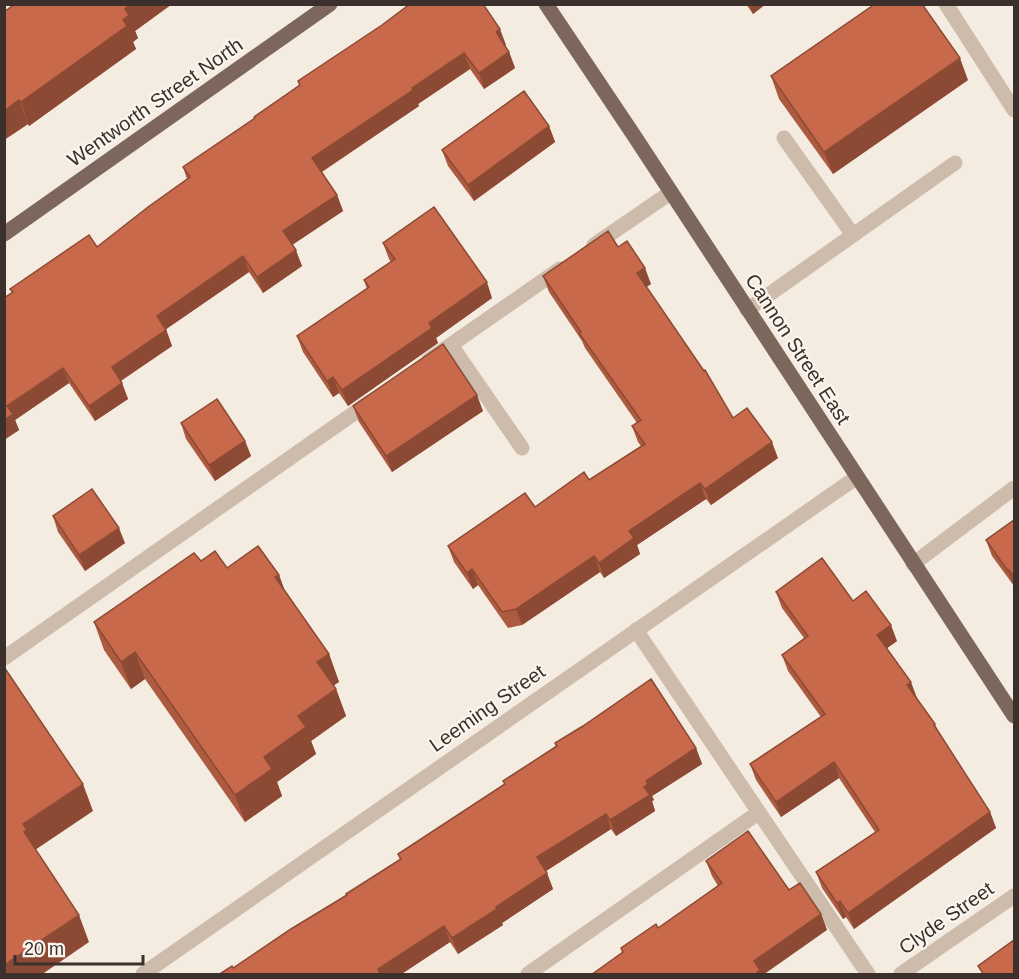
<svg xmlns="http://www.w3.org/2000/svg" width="1019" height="979" viewBox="0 0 1019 979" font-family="Helvetica,sans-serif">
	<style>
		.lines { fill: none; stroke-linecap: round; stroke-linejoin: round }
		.minor { stroke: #cdbbac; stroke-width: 15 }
		.major { stroke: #7d675c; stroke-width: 15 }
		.wall { fill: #ac5a40 }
		.shaded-wall { fill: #8c4a34 }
		.building { fill: #c8694b; stroke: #8c4a34; stroke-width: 1.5 }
		.labels { text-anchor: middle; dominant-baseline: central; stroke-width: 4.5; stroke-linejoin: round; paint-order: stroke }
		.street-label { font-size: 20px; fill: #3b302b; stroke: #fbf5ee }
	</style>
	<rect width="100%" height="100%" fill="#f4ebe1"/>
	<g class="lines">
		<path class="minor" d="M946,4L1014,110
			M784,138L853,235
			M594,245L670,193
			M747,310L955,163
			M451,345L522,448
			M429,360L560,269
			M913,564L1014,488
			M636,630L868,974
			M4,658L370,402
			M143,974L857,477
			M528,974L758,813
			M901,974L1014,896"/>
		<path class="major" d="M546,4L635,137L1014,716
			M4,234L330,4"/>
	</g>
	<path class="wall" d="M15,4H172L135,31L138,38L133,42L136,49L29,126L28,124L4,140V12Z
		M746,4H766L753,14Z
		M506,45L505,46L509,52L515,68L484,89L470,69L418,104L419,106L322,172L337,195L343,211L292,245L302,266L263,293L249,272L166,329L172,346L121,381L128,399L95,421L69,383L15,420L19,430L4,440V298L12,293L10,289L97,247L187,179L183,167L254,119L299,85L298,81Z
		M771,76L968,80L833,174L779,99Z
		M549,126L555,142L474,201L448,166L442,150Z
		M383,243L492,298L436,338L438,343L348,406L339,393L333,397L303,352L297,336L367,289L364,280L391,262L389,259Z
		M618,247L651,284L646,287L733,418L778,458L711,505L706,499L637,545L640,554L604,578L600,572L522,625L508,628L478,585L473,589L454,562L448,546L535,507L589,480L641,446L638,442L632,426L637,423L585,348L582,341L549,292L543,276Z
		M353,406L483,411L392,472L359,422Z
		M181,423L245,441L251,456L215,481L186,439Z
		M53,516L125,543L85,571L58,532Z
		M1014,520V586L992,556L986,540Z
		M201,561L227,568L279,575L284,589L329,654L339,682L333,685L336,689L346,716L311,741L316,754L277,782L282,796L245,822L145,679L131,689L104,650L94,622Z
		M776,592L853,601L897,641L887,648L916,698L935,724L938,732L990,812L996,828L854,929L846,917L843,919L822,888L816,872L875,832L839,778L781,817L756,780L750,764L821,717L788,671L782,655L804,638L782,608Z
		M555,743L696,748L702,764L652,796L654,800L652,801L655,811L616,836L611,829L546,871L553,889L502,923L503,925L458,954L450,942L400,975H218L233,968L400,860L398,854L505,785L503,781L556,747Z
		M706,861L789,890L821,914L827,930L622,953L621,948L658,928L718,886L712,876Z"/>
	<path class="shaded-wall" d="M130,4H172L135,31L138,38L133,42L136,49L29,126L21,102L123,20L125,9Z
		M749,4H766L753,14Z
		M500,29L506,45L502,48L496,32Z
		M509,52L515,68L484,89L479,73Z
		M464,53L470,69L418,104L419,106L318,174L312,158L412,88Z
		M960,58L968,80L833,174L824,152Z
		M19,100L28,124L4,140V111Z
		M549,126L555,142L474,201L468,185Z
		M337,195L343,211L289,247L283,231Z
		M296,250L302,266L263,293L257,277Z
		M243,256L249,272L162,332L157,316Z
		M645,268L651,284L643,289L637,273Z
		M487,282L492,298L436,338L438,343L348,406L342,390L429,323Z
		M166,330L172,346L117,383L112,367Z
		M63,368L69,383L15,420L19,430L4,440V420L7,406Z
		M333,377L339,393L333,397L327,381Z
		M122,383L128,399L95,421L89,406Z
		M477,395L483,411L392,472L386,456Z
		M245,441L251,456L215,481L209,465Z
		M772,442L778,458L711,505L705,489Z
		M700,483L706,499L637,545L640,554L604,578L599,563L629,531Z
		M119,528L125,543L85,571L79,555Z
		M594,556L600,572L522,625L516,609Z
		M472,569L478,585L473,589L467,573Z
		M1009,570L1014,583V586L1008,571Z
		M279,575L289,602L275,577Z
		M891,625L897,641L883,651L877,635Z
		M135,652L145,679L131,689L121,662Z
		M329,654L339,682L327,690L317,662Z
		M911,682L917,698L912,701L907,685Z
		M336,689L346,716L311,741L316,754L277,782L282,796L245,822L235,795L264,757L298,716Z
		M696,748L702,764L652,796L654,800L652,801L655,811L616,836L610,820L646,781Z
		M834,762L839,778L781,817L776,802Z
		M83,784L93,811L35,850L24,832L23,824Z
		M990,812L996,828L854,929L848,913Z
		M606,814L611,829L543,873L537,857Z
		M547,873L553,889L502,923L503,925L458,954L452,938L496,907Z
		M840,901L846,917L843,919L837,903Z
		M821,914L827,930L763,975H754V961Z
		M79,915L89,942L41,975H4V965Z
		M444,926L450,942L400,975H381L378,969Z"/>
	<path class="building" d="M15,4H130L125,9L129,15L123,20L127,26L21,102L19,100L4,111V12Z
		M410,4H483L500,29L496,32L509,52L479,73L464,53L412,88L413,90L312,158L337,195L283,231L296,250L257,277L243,256L157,316L166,330L112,367L122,383L89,406L63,368L7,406L13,414L4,420V298L13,292L10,289L89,235L97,247L148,207L190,177L183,167L255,118L254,117L300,85L298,81L382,25Z
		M875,4H922L960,58L824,152L771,76Z
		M524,91L549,126L468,185L442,150Z
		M434,207L487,282L429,323L432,328L342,390L333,377L327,381L297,336L369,287L364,280L395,259L383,243Z
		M608,231L618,247L627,241L645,268L637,273L704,371L705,370L733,418L747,408L772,442L705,489L700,483L629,531L634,538L599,563L594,556L516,609L502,612L472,569L467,573L448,546L525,493L535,507L584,472L589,480L645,444L632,426L641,420L579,333L581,332L543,276Z
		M443,344L477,395L386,456L353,406Z
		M217,399L245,441L209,465L181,423Z
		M92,489L119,528L79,555L53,516Z
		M1014,520V577L1009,570L1008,571L986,540Z
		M258,546L279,575L275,577L329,654L317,662L336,689L298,716L306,727L264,757L272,769L235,795L135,652L121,662L94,622L194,553L201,561L215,551L227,568Z
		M822,558L853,601L866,591L891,625L877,635L911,682L907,685L935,724L934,725L990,812L848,913L840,901L837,903L816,872L879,830L834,762L776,802L750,764L825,714L782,655L808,636L776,592Z
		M4,667L83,784L23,824L27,830L24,832L79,915L4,965Z
		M651,679L696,748L646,781L648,784L644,787L650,795L610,820L606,814L537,857L547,873L496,907L497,909L452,938L444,926L378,969L380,974L379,975H218L232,966L233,968L291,929L347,895L346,894L401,859L398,854L505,784L503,781L557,746L555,743L583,726Z
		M748,831L789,890L800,883L821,914L754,961L760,970L754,975H591L623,952L621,948L656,924L658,928L722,883L706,861Z
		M1014,940V975H984L978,966Z"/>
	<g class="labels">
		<g class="street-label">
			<text transform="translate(155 102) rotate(-35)">Wentworth Street North</text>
			<text transform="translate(798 349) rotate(57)">Cannon Street East</text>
			<text transform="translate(487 708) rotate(-35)">Leeming Street</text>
			<text transform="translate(946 918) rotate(-35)">Clyde Street</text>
		</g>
	</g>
	<rect width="1019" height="979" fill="none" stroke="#3b302b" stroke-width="12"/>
	<path d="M15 955v9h128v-9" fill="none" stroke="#3b302b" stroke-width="3"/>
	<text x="24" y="955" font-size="18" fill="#3b302b" stroke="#fbf5ee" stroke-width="4.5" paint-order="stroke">20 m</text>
</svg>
